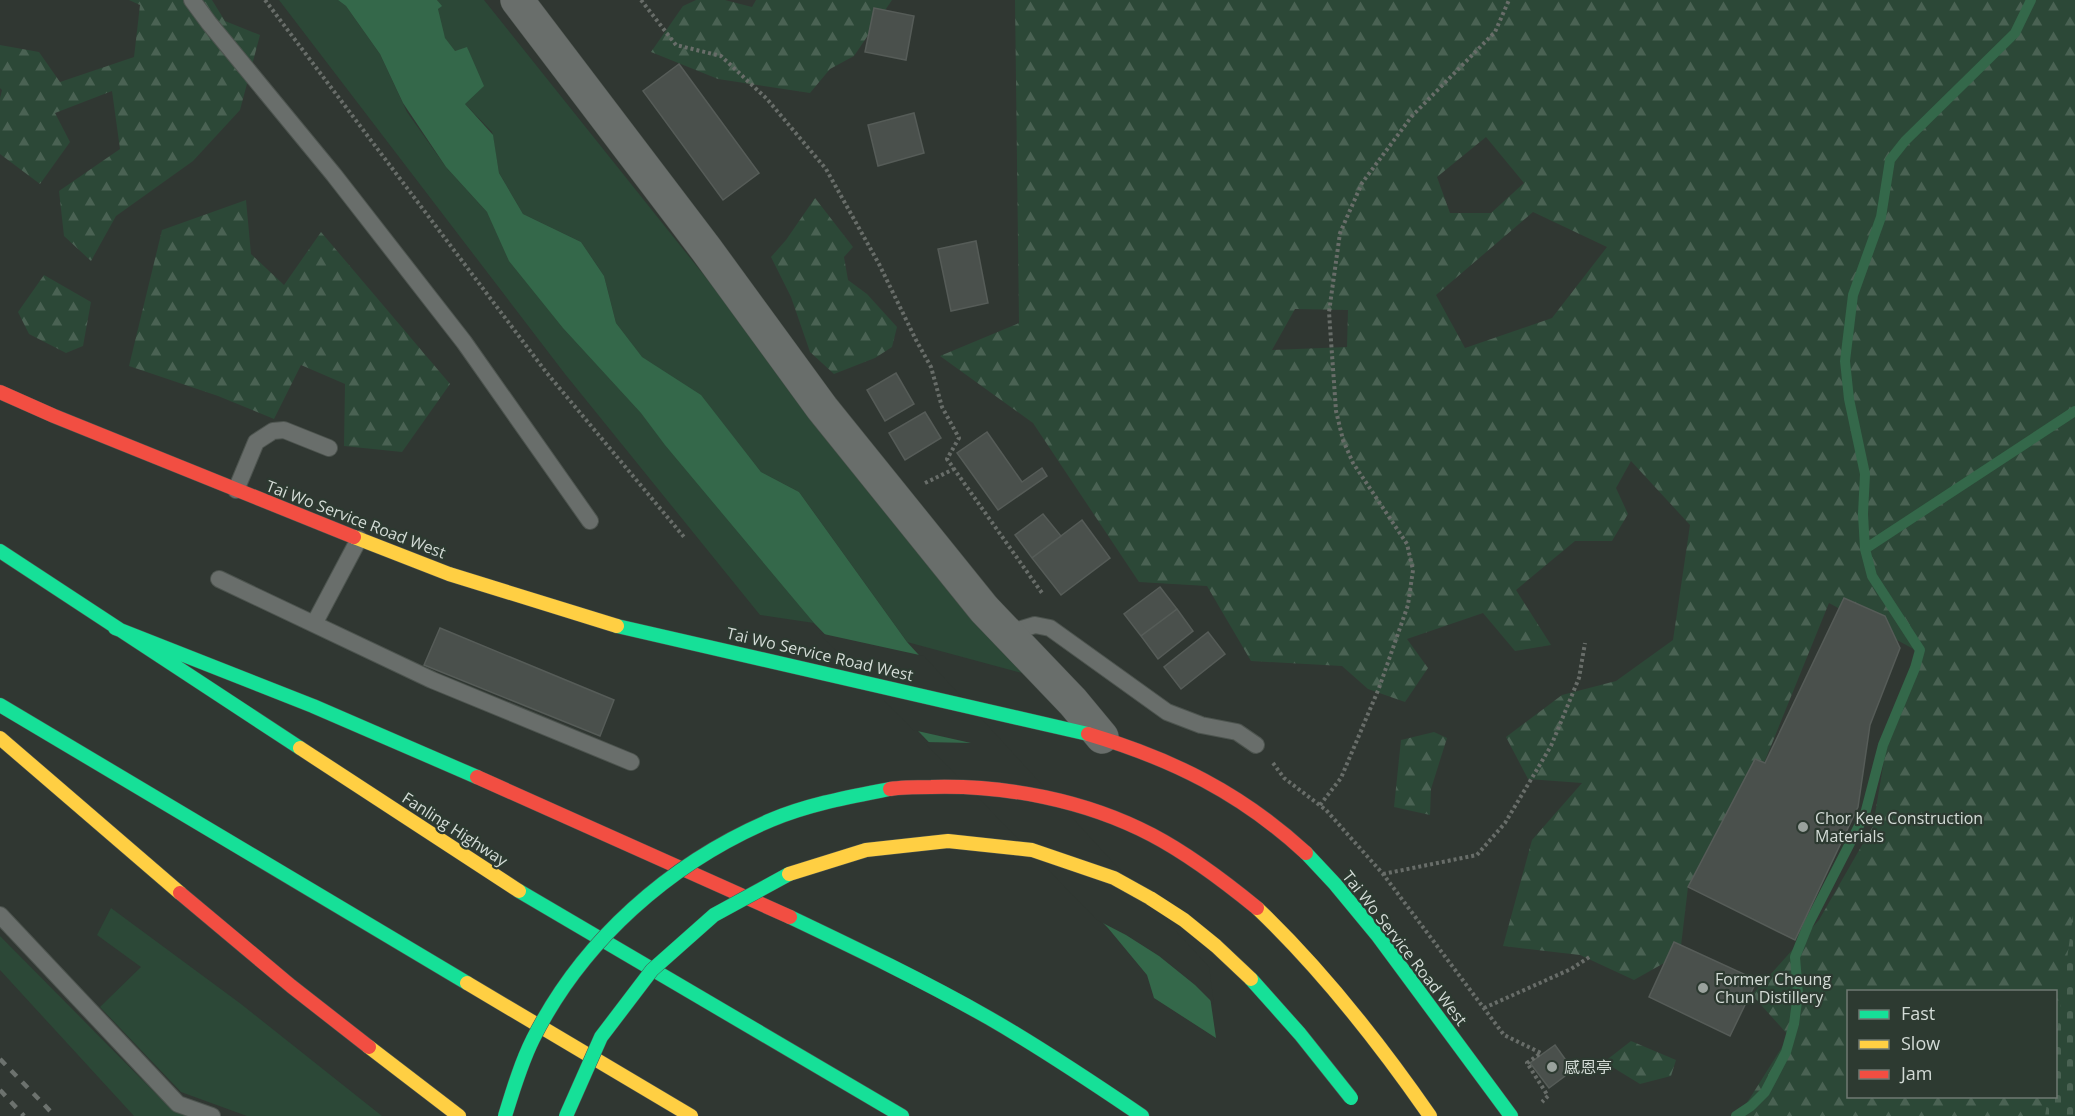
<svg xmlns="http://www.w3.org/2000/svg" width="2075" height="1116" viewBox="0 0 2075 1116" font-family="'Open Sans','Noto Sans TC',sans-serif">
	<style>
		.grass { fill: #2c4837 }
		.forest { fill: url(#forest-firs); fill-rule: evenodd }
		.cemetery { fill: url(#cemetery-stones) }
		.water { fill: #34684a }
		.pier { fill: #303732 }
		.lines { fill: none; stroke-linecap: round; stroke-linejoin: round }
		.stream { stroke: #34684a; stroke-width: 10 }
		.building { fill: #4a504c; stroke: #565c58; stroke-width: 1.5 }
		.lane-casing { stroke: #4d544f; stroke-width: 18 }
		.street-casing { stroke: #4d544f; stroke-width: 34 }
		.fast-casing { stroke: #4d544f; stroke-width: 15 }
		.slow-casing { stroke: #4d544f; stroke-width: 15 }
		.jam-casing { stroke: #4d544f; stroke-width: 15 }
		.path { stroke: #686d69; stroke-width: 4; stroke-dasharray: 3 3; stroke-linecap: butt }
		.lane { stroke: #696e6b; stroke-width: 16 }
		.street { stroke: #696e6b; stroke-width: 33 }
		.fast { stroke: #16e098; stroke-width: 14 }
		.slow { stroke: #ffcf43; stroke-width: 14 }
		.jam { stroke: #f24e42; stroke-width: 14 }
		.rail { stroke: #6c726e; stroke-width: 4.5; stroke-dasharray: 8 8; stroke-linecap: butt }
		.fast-bridge-casing { stroke: #4d544f; stroke-width: 15; stroke-linecap: butt }
		.slow-bridge-casing { stroke: #4d544f; stroke-width: 15; stroke-linecap: butt }
		.jam-bridge-casing { stroke: #4d544f; stroke-width: 15; stroke-linecap: butt }
		.fast-bridge { stroke: #16e098; stroke-width: 14 }
		.slow-bridge { stroke: #ffcf43; stroke-width: 14 }
		.jam-bridge { stroke: #f24e42; stroke-width: 14 }
		.poi-dot { fill: #9aa29d; stroke: #2d3a31; stroke-width: 2 }
		.labels { text-anchor: middle; dominant-baseline: central; stroke-width: 4.5; stroke-linejoin: round; paint-order: stroke }
		.street-label { font-size: 16px; fill: #d3dbd6; stroke: #2d3a31 }
		.poi-label { font-size: 16px; fill: #d3dbd6; stroke: #2d3a31; text-anchor: start }
	</style>
	<defs>
		<pattern id="forest-firs" width="22" height="20" patternUnits="userSpaceOnUse" patternTransform="scale(1.5)"><rect width="22" height="20" fill="#2c4837"/><path d="M5 1l3.5 6h-7zM16 11l3.5 6h-7z" fill="#4a6253"/></pattern>
		<pattern id="cemetery-stones" width="16" height="16" patternUnits="userSpaceOnUse" patternTransform="scale(1.5)"><rect width="16" height="16" fill="#2c4837"/><path d="M2 7V4a2 2 0 0 1 4 0v3zM10 15v-3a2 2 0 0 1 4 0v3z" fill="#4a6253"/></pattern>
	</defs>
	<rect width="100%" height="100%" fill="#303732"/>
	<path class="grass" d="M279,0H338L346,6L380,54L407,112L446,167L487,212L814,623L760,615L565,374Z
		M437,0H484L1022,673L907,642L799,492L761,472L701,396L642,358L616,323L604,276L581,242L523,214L499,173L492,132L465,104L468,48L451,52L439,25L438,9L441,6Z
		M111,908L241,1004L382,1116H247L181,1092L100,1007L141,967L97,935Z
		M0,936L173,1111L187,1116H134L0,970Z"/>
	<path class="forest" d="M129,0H212L225,21L260,35L240,110L193,161L116,216L91,261L64,236L59,191L120,149L112,91L55,113L70,142L40,184L0,154V98L2,90L0,88V45L39,52L60,82L134,57L140,5Z
		M696,0H725L752,7L756,0H892L854,56L830,69L810,93L718,79L651,52L683,6Z
		M1015,0H2075V1116H1737L1750,1098L1789,1036L1752,995L1819,920L1873,826L1886,749L1919,652L1829,603L1749,800L1688,887L1680,954L1634,980L1580,955L1503,946L1532,840L1582,783L1528,779L1506,737L1562,695L1616,681L1673,640L1690,525L1631,461L1616,488L1628,514L1612,541H1575L1516,590L1551,645L1515,651L1483,613L1407,639L1428,668L1405,702L1368,689L1342,666L1251,661L1207,586L1139,582L1033,423L940,356L1019,323ZM1486,137L1524,183L1491,213H1450L1437,177ZM1533,212L1607,247L1552,318L1465,348L1436,295ZM1295,309L1348,310L1347,347L1272,350ZM1848,992H2056V1096H1848Z
		M815,198L853,247L844,257L848,280L867,294L897,327L892,347L875,358L834,374L810,352L791,297L771,257L786,240Z
		M246,200L251,254L284,285L321,232L450,384L402,452L344,446L345,384L301,365L274,419L218,396L129,366L162,230Z
		M44,275L91,302L83,346L66,353L29,334L18,312Z
		M1434,732L1447,738L1431,789L1430,815L1394,807L1401,740Z
		M1631,1041L1676,1060L1671,1076L1640,1084L1604,1062Z"/>
	<path class="cemetery" d="M2075,900V1116H2045L2048,1097L2056,1096V1041Z"/>
	<path class="water" d="M338,0H437L442,6L438,9L445,38L455,51L467,47L484,86L465,104L493,135L499,173L523,214L581,242L604,276L616,323L642,357L701,395L761,472L799,492L907,642L1206,969L1216,1038L1154,998L1147,975L1108,928L814,623L665,445L641,413L563,328L509,261L487,212L446,167L403,103L380,54L346,6Z"/>
	<path class="pier" d="M819,633L924,656L1209,967L1214,1004L1195,985L1159,956L1126,935L1097,920L924,742L971,743L913,730Z"/>
	<g class="lines">
		<path class="stream" d="M1865,549L2075,411
			M1736,1116L1751,1106L1765,1092L1786,1052L1794,1024L1798,994L1795,957L1808,925L1865,814L1883,745L1915,668L1920,650L1872,576L1865,549L1863,514L1865,474L1849,399L1845,361L1853,295L1881,217L1890,160L1905,141L2015,33L2031,0"/>
	</g>
	<path class="building" d="M874,8L914,16L906,60L865,52Z
		M679,64L759,173L723,200L643,91Z
		M914,113L924,153L878,166L868,125Z
		M976,241L988,303L951,311L938,249Z
		M896,373L914,404L885,421L867,390Z
		M925,412L941,438L905,460L889,433Z
		M987,432L1022,482L1042,468L1047,476L998,510L957,453Z
		M1043,514L1061,536L1032,558L1015,535Z
		M1082,520L1110,558L1061,595L1032,558Z
		M1160,587L1177,609L1141,636L1124,614Z
		M1844,598L1885,616L1900,648L1870,725L1858,807L1795,940L1688,887L1755,759L1765,763Z
		M1177,609L1193,631L1158,659L1141,636Z
		M440,628L614,700L600,736L424,665Z
		M1208,632L1225,654L1181,689L1164,667Z
		M1674,942L1757,980L1730,1036L1649,997Z
		M1555,1045L1573,1070L1549,1088L1530,1063Z"/>
	<g class="lines">
		<defs>
			<path id="lane" d="M192,0L209,23L334,175L464,342L590,521
				M236,490L256,442L273,431L284,430L329,448
				M219,579L432,680L631,762
				M314,624L359,539
				M1008,633L1035,625L1050,628L1167,712L1201,725L1237,732L1256,745
				M0,915L178,1104L212,1116"/>
			<path id="street" d="M517,0L706,249L822,408L984,609L1073,702L1102,737"/>
			<path id="fast" d="M0,551L300,748
				M617,626L1088,734
				M115,628L313,706L477,777
				M0,705L467,983
				M1306,853L1335,884L1378,936L1511,1116
				M519,891L902,1116
				M790,917C857,949 924,981 989,1018C1041,1048 1092,1082 1142,1116"/>
			<path id="slow" d="M354,537L449,574L617,626
				M0,738L180,893
				M300,748L519,891
				M1257,908C1323,971 1378,1041 1430,1116
				M467,983L691,1116
				M369,1047L459,1116"/>
			<path id="jam" d="M0,392L54,416L354,537
				M1088,734C1172,759 1241,793 1306,853
				M477,777L790,917
				M180,893L291,986L369,1047"/>
		</defs>
		<use href="#lane" class="lane-casing"/>
		<use href="#street" class="street-casing"/>
		<use href="#fast" class="fast-casing"/>
		<use href="#slow" class="slow-casing"/>
		<use href="#jam" class="jam-casing"/>
		<path class="path" d="M265,0L546,372L684,537
			M641,0L676,45L721,56L767,99L826,169L879,264L916,340L931,367L942,407L959,438L947,459L1042,593
			M925,483L954,469
			M1273,763L1284,778L1326,810L1383,874L1504,1035L1541,1053L1527,1063L1548,1096L1542,1102
			M1320,805L1341,778L1379,688L1408,605L1413,570L1407,544L1353,463L1343,440L1336,411L1329,312L1340,233L1362,183L1412,116L1495,32L1509,0
			M1383,874L1477,855L1505,823L1551,746L1579,678L1585,643
			M1484,1008L1571,969L1591,956"/>
		<use href="#lane" class="lane"/>
		<use href="#street" class="street"/>
		<use href="#fast" class="fast"/>
		<use href="#slow" class="slow"/>
		<use href="#jam" class="jam"/>
		<path class="rail" d="M0,1059L55,1116
			M0,1090L24,1116"/>
		<defs>
			<path id="fast-bridge" d="M1251,979L1300,1034L1351,1098
				M505,1116C513,1090 521,1063 533,1039C582,941 670,863 771,820C809,804 849,797 890,789
				M566,1116L601,1037L652,970L714,915L789,874"/>
			<path id="slow-bridge" d="M789,874L866,850L948,841L1032,850L1114,878L1150,898L1184,920L1216,946L1251,979"/>
			<path id="jam-bridge" d="M890,789C903,787 917,787 931,787C1006,785 1085,800 1152,835C1190,855 1224,881 1257,908"/>
		</defs>
		<use href="#fast-bridge" class="fast-bridge-casing"/>
		<use href="#slow-bridge" class="slow-bridge-casing"/>
		<use href="#jam-bridge" class="jam-bridge-casing"/>
		<use href="#fast-bridge" class="fast-bridge"/>
		<use href="#slow-bridge" class="slow-bridge"/>
		<use href="#jam-bridge" class="jam-bridge"/>
	</g>
	<g class="poi-dot">
		<circle cx="1803" cy="827" r="6"/>
		<circle cx="1703" cy="988" r="6"/>
		<circle cx="1552" cy="1067" r="6"/>
	</g>
	<g class="labels">
		<g class="street-label">
			<text transform="translate(356 519) rotate(21)">Tai Wo Service Road West</text>
			<text transform="translate(820 654) rotate(13)">Tai Wo Service Road West</text>
			<text transform="translate(455 829) rotate(33)">Fanling Highway</text>
			<text transform="translate(1405 948) rotate(52)">Tai Wo Service Road West</text>
		</g>
		<g class="poi-label">
			<text x="1815" y="818">Chor Kee Construction<tspan x="1815" dy="18">Materials</tspan></text>
			<text x="1715" y="979">Former Cheung<tspan x="1715" dy="18">Chun Distillery</tspan></text>
			<text x="1564" y="1067">感恩亭</text>
		</g>
	</g>
	<rect x="1847" y="990" width="210" height="108" fill="#2d3a31" stroke="#6f7a73" stroke-width="1.5"/>
	<rect x="1859" y="1010" width="30" height="9" fill="#16e098" stroke="#6f7a73" stroke-width="1.5"/>
	<text x="1901" y="1020" font-size="18" fill="#d3dbd6">Fast</text>
	<rect x="1859" y="1040" width="30" height="9" fill="#ffcf43" stroke="#6f7a73" stroke-width="1.5"/>
	<text x="1901" y="1050" font-size="18" fill="#d3dbd6">Slow</text>
	<rect x="1859" y="1070" width="30" height="9" fill="#f24e42" stroke="#6f7a73" stroke-width="1.5"/>
	<text x="1901" y="1080" font-size="18" fill="#d3dbd6">Jam</text>
</svg>
